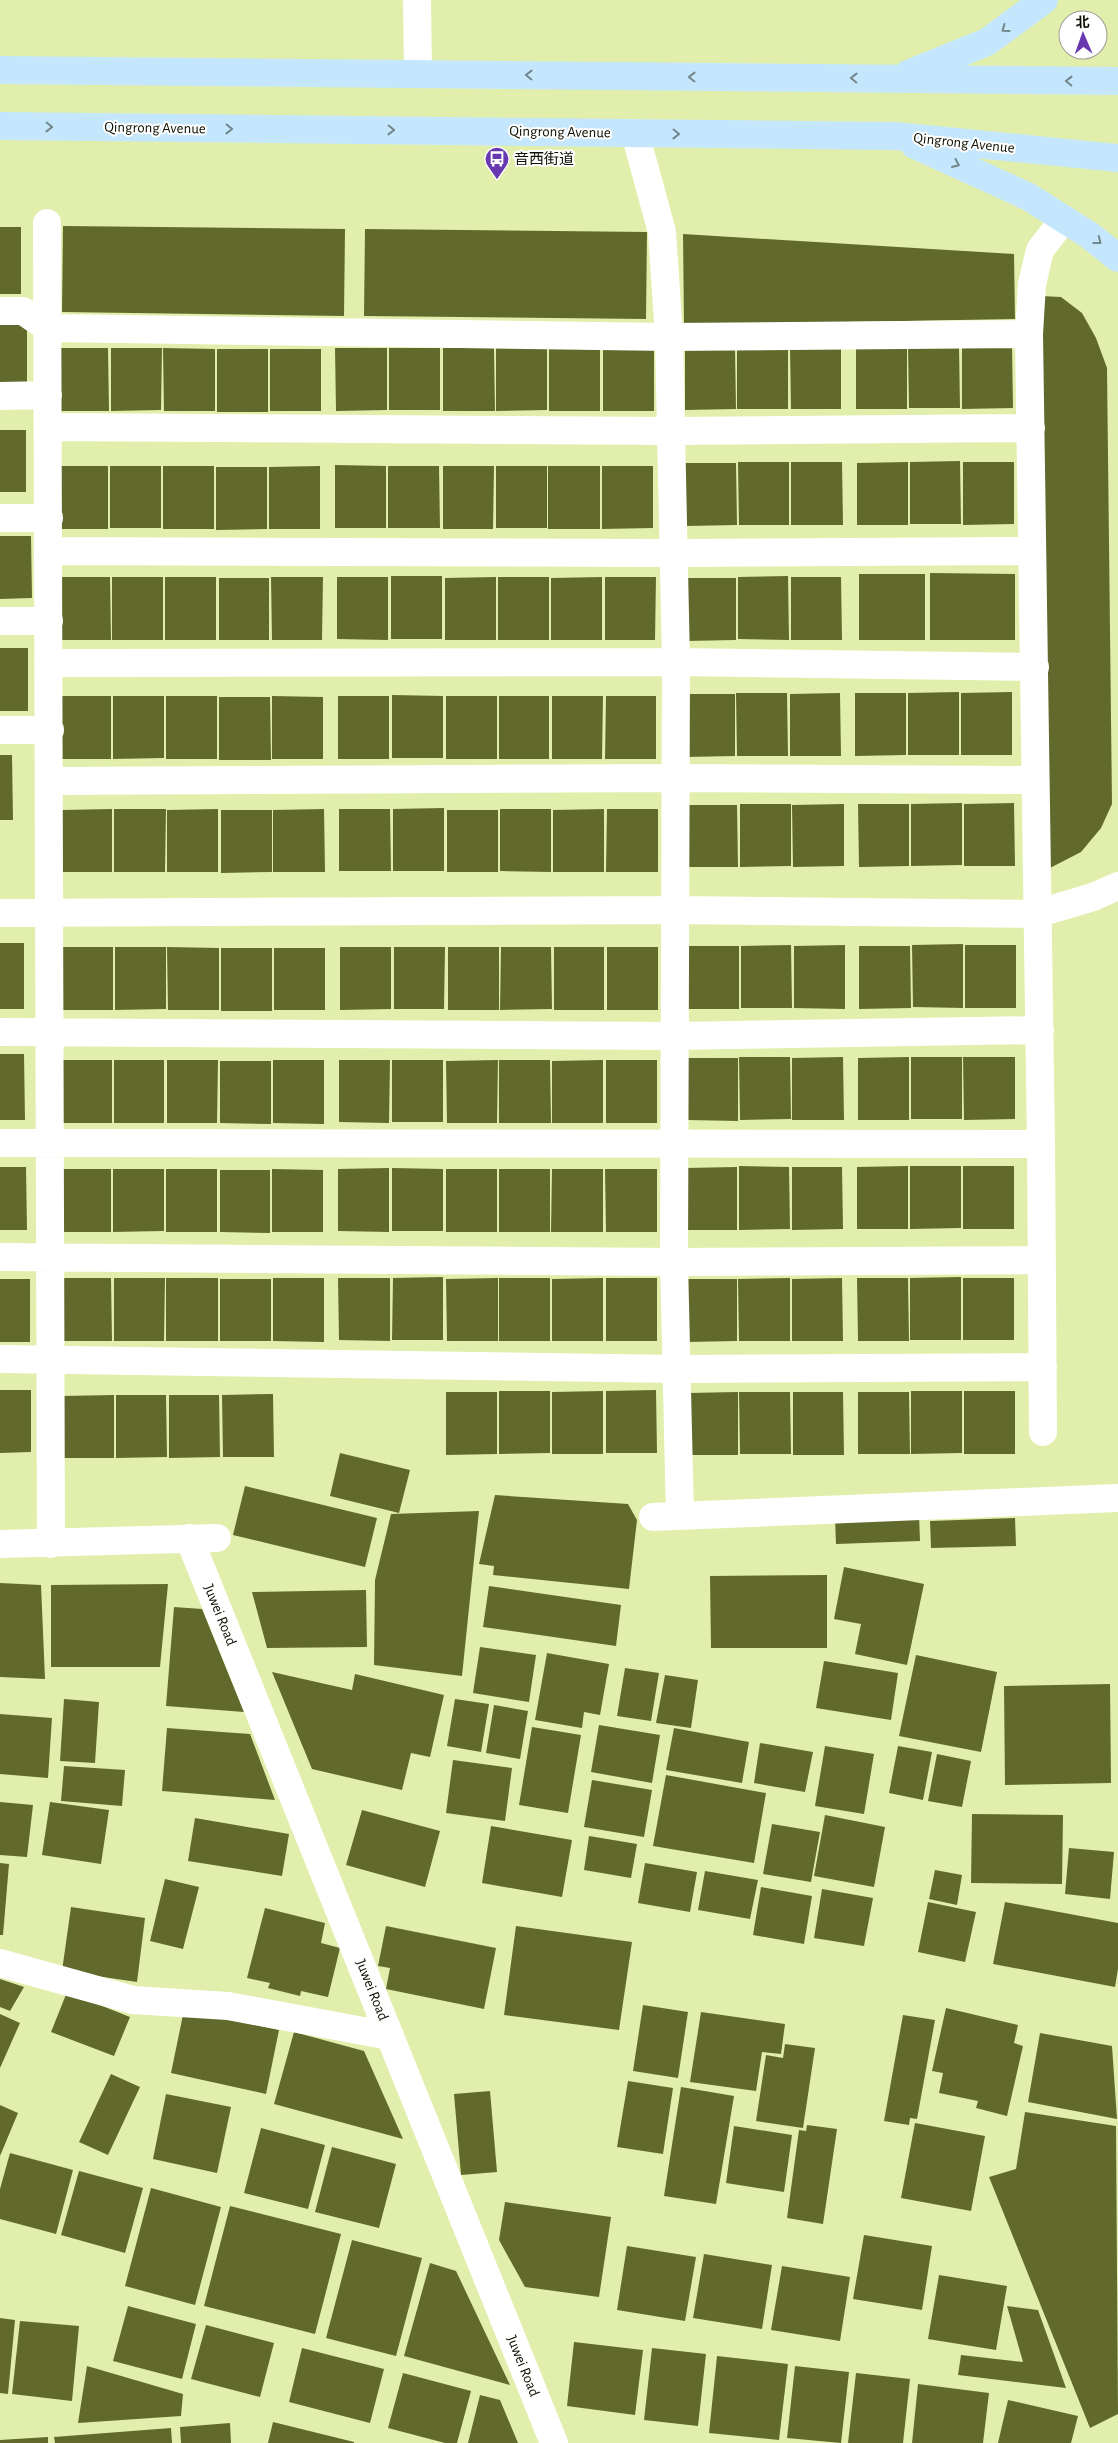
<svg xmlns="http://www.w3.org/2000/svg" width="1118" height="2443" viewBox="0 0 1118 2443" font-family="'Alegreya Sans','Noto Sans SC',sans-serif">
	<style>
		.building { fill: #616a2c }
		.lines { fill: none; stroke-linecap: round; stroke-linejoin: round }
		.minor { stroke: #fff; stroke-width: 28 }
		.major { stroke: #c4e7fd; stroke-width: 28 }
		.oneway { stroke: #72868b }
		.labels { text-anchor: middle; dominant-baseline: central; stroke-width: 4; stroke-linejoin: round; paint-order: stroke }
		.street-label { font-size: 15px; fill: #0d1000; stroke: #fff }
		.poi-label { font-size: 15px; fill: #0d1000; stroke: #fff; text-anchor: start }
	</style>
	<rect width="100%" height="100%" fill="#e2efac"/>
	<path class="building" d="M63,226L345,229L344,316L62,312Z
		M0,227H21V294H0Z
		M365,229L647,232L646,319L364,316Z
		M683,234L1014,254L1015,319L684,325Z
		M1041,296L1061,297L1082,313L1096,338L1107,368L1112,804L1101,828L1081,852L1050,868Z
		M0,321H27V383H0Z
		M908,345L959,346L960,408H909Z
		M737,346H788V409H737Z
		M790,346H841V409H791Z
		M907,346V409H856V347Z
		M962,346H1012L1013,408L962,409Z
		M685,347H735L736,409L685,410Z
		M58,348H108L109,411H58Z
		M111,348H162L161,410L111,411Z
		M163,348L215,349V411H164Z
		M335,348H387V410L336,411Z
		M389,348H440V410H389Z
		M443,348H494L495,411H443Z
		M496,348H547V410L496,411Z
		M549,348L600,349V411H549Z
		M603,348L654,349V411H603Z
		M217,349H268V412H217Z
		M270,349H321V411H270Z
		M0,430H26V492H0Z
		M960,461L961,524H910V462Z
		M738,462H789V525H739Z
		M791,462H842L843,525H791Z
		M908,462V525H857V463Z
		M963,462H1014V524L963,525Z
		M685,463H736L737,525L686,526Z
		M335,465L386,466V528H335Z
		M57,466H108V529H57Z
		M110,466H161V528H110Z
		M163,466H214V529H163Z
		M320,466V529H269V467Z
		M388,466H439L440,528H388Z
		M443,466H494L493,529H443Z
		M496,466H547V528H496Z
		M548,466H600V529H548Z
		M602,466H653V528L602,529Z
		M216,467H267V529L216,530Z
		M0,536H31L32,598L0,599Z
		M930,573L1015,574V640H930Z
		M859,574H925V640H859Z
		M391,576H442V639H391Z
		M788,576L789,640L738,639V577Z
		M59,577H110L111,640H59Z
		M112,577H163V640H112Z
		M165,577H216V640H165Z
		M271,577H323L322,640H272Z
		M337,577H388V640L337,639Z
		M496,577V640H445V578Z
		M498,577H549V640H498Z
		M602,577V640H551V578Z
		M605,577H656L655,640H605Z
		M791,577H841L842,640H791Z
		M219,578H269V640H219Z
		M685,578H736V640L685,641Z
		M0,648H28V711H0Z
		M959,692V755H908V693Z
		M1012,692V755H961V693Z
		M736,693H787L788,756H737Z
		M840,693L841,756H790V694Z
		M855,693H906V755L855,756Z
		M683,694H735V756L684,757Z
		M392,695L443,696V758H392Z
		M60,696H111V759H60Z
		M113,696H164V758L113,759Z
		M166,696H217V759H166Z
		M272,696L323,697V759H272Z
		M338,696H389V759H338Z
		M446,696H497V759H446Z
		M499,696H549V759H499Z
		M552,696H603L602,759H552Z
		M606,696H656V759H605Z
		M219,697H270L271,760H219Z
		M0,755H12L13,820H0Z
		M962,803V865L911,866V804Z
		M1014,803L1015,866H964V804Z
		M740,804H791V866L740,867Z
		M844,804V866L793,867L792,805Z
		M858,804H909V866L859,867Z
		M687,805H737L738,867H687Z
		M444,808V871H393V809Z
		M112,809V872H61L62,810Z
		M114,809H166L165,872H114Z
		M218,809V872H167V810Z
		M324,809L325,872H273V810Z
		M339,809H390L391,871H339Z
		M500,809H551V872L500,871Z
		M604,809V872H553V810Z
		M607,809H658V872H606Z
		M221,810H272V872L221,873Z
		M447,810H498V872H447Z
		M0,943H24V1009H0Z
		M963,944V1008L913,1007L912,945Z
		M791,945L792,1008H741V946Z
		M845,945V1009L794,1008V946Z
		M965,945H1016V1008H965Z
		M688,946H739V1009H688Z
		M859,946H910L911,1008L859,1009Z
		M62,947H113V1010H62Z
		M115,947H166V1009L115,1010Z
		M167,947L219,948V1010H168Z
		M340,947H391V1009L340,1010Z
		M394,947H445L444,1009H394Z
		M448,947H499V1010H448Z
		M501,947H551L552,1009L500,1010Z
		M554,947H604V1010H554Z
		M607,947H658V1010H607Z
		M221,948H272V1011H221Z
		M274,948H325V1010H274Z
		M0,1054H24L25,1120H0Z
		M739,1057H790L791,1119L740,1120Z
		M843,1057L844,1120H792V1058Z
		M909,1057V1120H858V1058Z
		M911,1057H962V1119H911Z
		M963,1057H1015V1119L964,1120Z
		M686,1058H738V1121L687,1120Z
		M61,1060H112V1123H61Z
		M114,1060H164V1123H114Z
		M167,1060H218L217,1123H167Z
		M273,1060H324V1124L273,1123Z
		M339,1060H390L389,1123L339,1122Z
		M392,1060H443V1122H392Z
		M498,1060L497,1123H447L446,1061Z
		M499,1060H550L551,1123H499Z
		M603,1060V1123H552V1061Z
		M606,1060H657V1123H606Z
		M220,1061H271V1124L220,1123Z
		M739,1166L789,1167L790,1229L739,1230Z
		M908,1166V1229H857V1167Z
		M910,1166H961V1228L910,1229Z
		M963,1166H1014V1229H963Z
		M0,1167H26L27,1230H0Z
		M737,1167V1230H686L685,1168Z
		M792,1167H842L843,1229L792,1230Z
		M389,1168V1232L338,1231V1169Z
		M392,1168L443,1169V1231H392Z
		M60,1169H111V1232H60Z
		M113,1169H164V1231L113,1232Z
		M166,1169H217V1232H166Z
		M272,1169L323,1170V1232H272Z
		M446,1169H497V1232H446Z
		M499,1169H550V1232H499Z
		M552,1169H603V1232H551Z
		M605,1169H657V1232H606Z
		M220,1170H270V1233L220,1232Z
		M443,1277V1340H392L393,1278Z
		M961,1277V1340H910V1278Z
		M61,1278H111L112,1341H61Z
		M114,1278H165L164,1341H114Z
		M166,1278H218V1341H166Z
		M273,1278H324V1342L273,1341Z
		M338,1278H390V1341L339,1340Z
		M498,1278V1341H447L446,1279Z
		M499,1278H550V1341H499Z
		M603,1278V1341H552V1279Z
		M606,1278H657V1341H606Z
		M790,1278V1341H739L738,1279Z
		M842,1278L843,1341H792V1279Z
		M857,1278H908L909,1341H858Z
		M963,1278H1014V1340H963Z
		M0,1279H30V1342H0Z
		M220,1279H271V1341H220Z
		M686,1279H737V1341L686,1342Z
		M0,1390H31V1452L0,1453Z
		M656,1390L657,1453H606V1391Z
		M499,1391H550V1453L499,1454Z
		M603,1391V1454H552V1392Z
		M911,1391H962V1453L911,1454Z
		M964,1391H1015V1454H964Z
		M446,1392H497V1454L446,1455Z
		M738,1392V1455H687V1393Z
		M739,1392H790L791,1454H740Z
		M793,1392H843L844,1455H793Z
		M858,1392H909L910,1454H858Z
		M273,1394L274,1457H223L222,1395Z
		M114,1395V1458H63L62,1396Z
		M116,1395H166L167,1457L116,1458Z
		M169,1395H219L220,1457L169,1458Z
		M340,1453L410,1470L399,1513L330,1496Z
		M245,1486L377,1518L365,1567L233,1535Z
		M495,1495L628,1504L637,1520L629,1589L493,1575L494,1566L479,1564Z
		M479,1511L462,1676L374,1665L375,1580L391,1514Z
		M919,1514L920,1541L836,1544L835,1517Z
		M1015,1518L1016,1546L931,1548L930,1521Z
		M844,1567L924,1584L907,1665L855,1654L861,1624L834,1619Z
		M827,1575V1648H711L710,1576Z
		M0,1583L41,1585L45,1679L0,1677Z
		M168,1584L160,1667H51V1585Z
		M489,1586L621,1605L616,1646L483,1627Z
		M366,1590L367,1647L267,1648L252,1592Z
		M174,1607L202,1609L244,1712L166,1706Z
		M480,1647L536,1655L529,1702L473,1693Z
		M547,1653L609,1664L600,1715L584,1712L582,1728L535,1720Z
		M916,1655L997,1672L981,1752L899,1736Z
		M824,1661L898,1673L891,1720L816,1708Z
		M625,1668L659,1673L651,1721L617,1716Z
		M272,1672L352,1690L355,1674L444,1695L430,1757L411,1753L402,1790L312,1769Z
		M665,1675L698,1680L691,1728L656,1723Z
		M1110,1684L1111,1783L1005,1785L1004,1686Z
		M64,1699L99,1702L95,1763L60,1761Z
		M455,1699L489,1704L481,1752L447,1746Z
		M494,1705L528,1711L520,1759L486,1753Z
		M0,1714L52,1718L48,1778L0,1774Z
		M599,1725L660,1735L652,1783L591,1772Z
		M532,1727L581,1735L568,1813L519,1805Z
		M167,1728L250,1734L275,1800L162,1791Z
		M674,1728L749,1742L742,1783L666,1770Z
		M760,1743L813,1752L805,1792L754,1783Z
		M825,1746L874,1754L864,1814L815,1806Z
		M898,1746L932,1752L923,1800L889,1793Z
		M937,1754L971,1761L962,1807L928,1801Z
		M453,1760L512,1768L505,1821L446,1813Z
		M64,1766L125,1770L122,1806L61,1801Z
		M666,1775L766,1793L754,1863L653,1846Z
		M592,1780L652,1790L644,1837L584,1827Z
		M0,1802L33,1805L27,1857L0,1855Z
		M50,1802L109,1810L101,1864L42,1855Z
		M362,1810L440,1831L425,1887L346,1865Z
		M972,1814L1063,1815L1062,1884L971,1883Z
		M825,1815L885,1827L874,1887L814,1876Z
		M195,1818L289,1834L282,1876L188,1861Z
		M772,1824L820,1832L811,1882L763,1874Z
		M491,1826L572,1840L562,1897L482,1883Z
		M589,1836L637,1844L631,1878L584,1870Z
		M1069,1848L1114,1852L1110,1899L1065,1894Z
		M0,1863L9,1864L3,1935H0Z
		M645,1863L697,1872L690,1912L638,1903Z
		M935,1870L962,1875L957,1905L929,1899Z
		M705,1871L758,1880L750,1919L698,1910Z
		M165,1879L199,1887L183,1949L150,1941Z
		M761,1887L812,1896L804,1944L753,1935Z
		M822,1889L873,1898L864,1946L814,1938Z
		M928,1902L976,1912L965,1962L918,1952Z
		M1005,1902L1118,1923V1969L1115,1987L993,1964Z
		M71,1907L145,1918L137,1982L62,1971Z
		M265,1908L325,1923L321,1943L340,1948L328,1997L301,1991L300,1996L268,1988L270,1983L247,1978Z
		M386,1926L496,1948L484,2009L386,1989L390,1968L378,1966Z
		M516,1926L632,1942L619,2030L504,2015Z
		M0,1979L24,1987L10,2011L0,2007Z
		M67,1992L130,2017L114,2056L51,2032Z
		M643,2005L688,2012L678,2078L633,2071Z
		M946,2008L1018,2025L1014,2043L1023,2046L1007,2116L976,2108L978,2101L939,2093L943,2073L932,2071Z
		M184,2010L279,2030L266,2094L171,2073Z
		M701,2012L785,2024L781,2054L762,2052L756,2091L690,2082Z
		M0,2014L20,2023L0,2068Z
		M903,2015L935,2020L917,2119L910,2118L909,2125L884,2121Z
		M294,2032L364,2051L403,2139L274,2104Z
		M1040,2033L1112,2046L1117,2119L1028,2102Z
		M785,2044L815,2048L803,2128L756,2121L766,2055L783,2058Z
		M111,2074L140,2087L108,2155L79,2142Z
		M628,2081L673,2088L663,2154L617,2147Z
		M681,2087L734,2096L716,2204L664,2196Z
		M490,2091L497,2172L461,2175L454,2094Z
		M166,2094L231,2107L217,2173L153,2159Z
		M0,2105L18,2113L0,2156Z
		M1025,2112L1116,2126L1118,2414L1090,2428L989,2177L1016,2169Z
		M915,2123L985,2136L971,2211L901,2198Z
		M807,2125L837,2129L823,2224L787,2218L799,2130L806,2131Z
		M734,2126L792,2135L784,2192L726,2183Z
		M261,2128L325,2145L308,2209L244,2193Z
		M332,2147L396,2164L379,2228L315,2212Z
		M10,2153L73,2170L56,2234L0,2219V2189Z
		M79,2171L143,2188L125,2253L61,2235Z
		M151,2188L221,2207L195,2305L125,2286Z
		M505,2202L611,2217L599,2297L525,2287L499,2240Z
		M230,2206L341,2234L315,2334L204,2306Z
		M864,2235L932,2246L922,2310L853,2299Z
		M352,2240L422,2258L396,2356L326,2338Z
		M627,2246L696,2257L685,2321L617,2310Z
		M704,2254L772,2265L762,2329L693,2318Z
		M430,2263L456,2271L510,2385L404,2356Z
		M782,2266L850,2277L840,2341L771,2330Z
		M939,2275L1007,2286L996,2350L928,2339Z
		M128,2306L196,2324L182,2379L113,2361Z
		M1007,2306L1038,2310L1066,2388L958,2375L961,2355L1023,2362Z
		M0,2318L15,2320L8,2394L0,2393Z
		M20,2321L79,2326L72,2401L12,2394Z
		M206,2325L274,2343L260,2397L191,2379Z
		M574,2342L643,2350L635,2415L567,2406Z
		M302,2348L384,2369L370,2423L289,2402Z
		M652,2348L706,2354L698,2426L644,2420Z
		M717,2356L788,2364L779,2440L709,2433Z
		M87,2366L183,2394L181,2416L78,2423Z
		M795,2366L849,2372L841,2443L787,2438Z
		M403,2373L471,2391L457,2443H445L388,2428Z
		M856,2373L910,2379L903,2443H848Z
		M918,2384L989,2393L983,2443H912Z
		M480,2395L500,2400L518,2443H468Z
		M1008,2400L1078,2416L1071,2443H998Z
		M273,2422L354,2442V2443H268Z
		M230,2423L231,2443H181L180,2427Z
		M171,2428L172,2443H55L54,2437Z
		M48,2437V2443H0V2440Z"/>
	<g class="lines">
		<path class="minor" d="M417,0L418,74
			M635,133L662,232L669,337L676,662L674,1262L680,1516
			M47,223L51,1544
			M0,311H23L48,328L669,337L1029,334L1041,1144L1043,1432
			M1029,334L1032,284L1040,250L1064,219
			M0,396L48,395
			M48,427L672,431L1031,428
			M0,518H49
			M49,551L674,553L1032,551
			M0,621H49
			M48,663L676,662L1035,667
			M0,730H50
			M50,781L677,778L1035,780
			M0,913L677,910L1036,914L1093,897L1118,886
			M0,1032L674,1036L1040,1030
			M0,1143L1041,1144
			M0,1257L674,1262L1041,1260
			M0,1359L677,1369L1043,1367
			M653,1517L1118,1498
			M189,1538L554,2443
			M0,1544L217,1538
			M0,1963L133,2000L228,2006L390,2036"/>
		<path class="major" d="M0,70L1118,81
			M908,74L987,42L1044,0
			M0,126L895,136L1118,158
			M915,145L1029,197L1089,235L1118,258"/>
	</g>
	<defs><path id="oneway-chevron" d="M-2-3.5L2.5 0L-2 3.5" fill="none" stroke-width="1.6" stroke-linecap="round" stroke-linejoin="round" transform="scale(1.25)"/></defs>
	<g class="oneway">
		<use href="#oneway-chevron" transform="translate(1005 29) rotate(144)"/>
		<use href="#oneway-chevron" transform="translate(529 75) rotate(-179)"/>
		<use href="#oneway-chevron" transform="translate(692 77) rotate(-179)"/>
		<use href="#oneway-chevron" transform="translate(854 78) rotate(-179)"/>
		<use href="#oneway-chevron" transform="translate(1069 81) rotate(-179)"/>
		<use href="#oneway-chevron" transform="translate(49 127) rotate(1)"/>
		<use href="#oneway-chevron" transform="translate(229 129) rotate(1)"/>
		<use href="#oneway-chevron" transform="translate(391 130) rotate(1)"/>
		<use href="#oneway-chevron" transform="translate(676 134) rotate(1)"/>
		<use href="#oneway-chevron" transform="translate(956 164) rotate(24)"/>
		<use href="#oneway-chevron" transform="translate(1098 241) rotate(38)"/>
	</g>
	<defs>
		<symbol id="bus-pin" viewBox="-11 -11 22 30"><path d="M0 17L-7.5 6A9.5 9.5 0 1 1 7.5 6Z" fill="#6738b0" stroke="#fff"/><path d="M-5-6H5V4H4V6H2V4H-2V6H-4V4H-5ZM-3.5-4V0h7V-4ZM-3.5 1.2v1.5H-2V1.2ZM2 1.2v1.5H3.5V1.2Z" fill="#fff"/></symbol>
	</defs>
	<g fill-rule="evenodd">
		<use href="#bus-pin" x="483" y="145" width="28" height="38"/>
	</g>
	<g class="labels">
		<g class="street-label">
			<text transform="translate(155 128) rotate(1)">Qingrong Avenue</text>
			<text transform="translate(560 132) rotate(1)">Qingrong Avenue</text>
			<text transform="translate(964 143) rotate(6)">Qingrong Avenue</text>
			<text transform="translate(220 1615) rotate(68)">Juwei Road</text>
			<text transform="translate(372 1990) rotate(68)">Juwei Road</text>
			<text transform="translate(523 2366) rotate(68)">Juwei Road</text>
		</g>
		<g class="poi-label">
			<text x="514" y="159">音西街道</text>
		</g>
	</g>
	<g transform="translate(1083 35) rotate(358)"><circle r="24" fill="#ffffff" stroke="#9e9f99"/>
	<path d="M0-4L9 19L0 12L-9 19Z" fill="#6738b0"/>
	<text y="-8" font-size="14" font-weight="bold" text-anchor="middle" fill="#0d1000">北</text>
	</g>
</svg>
